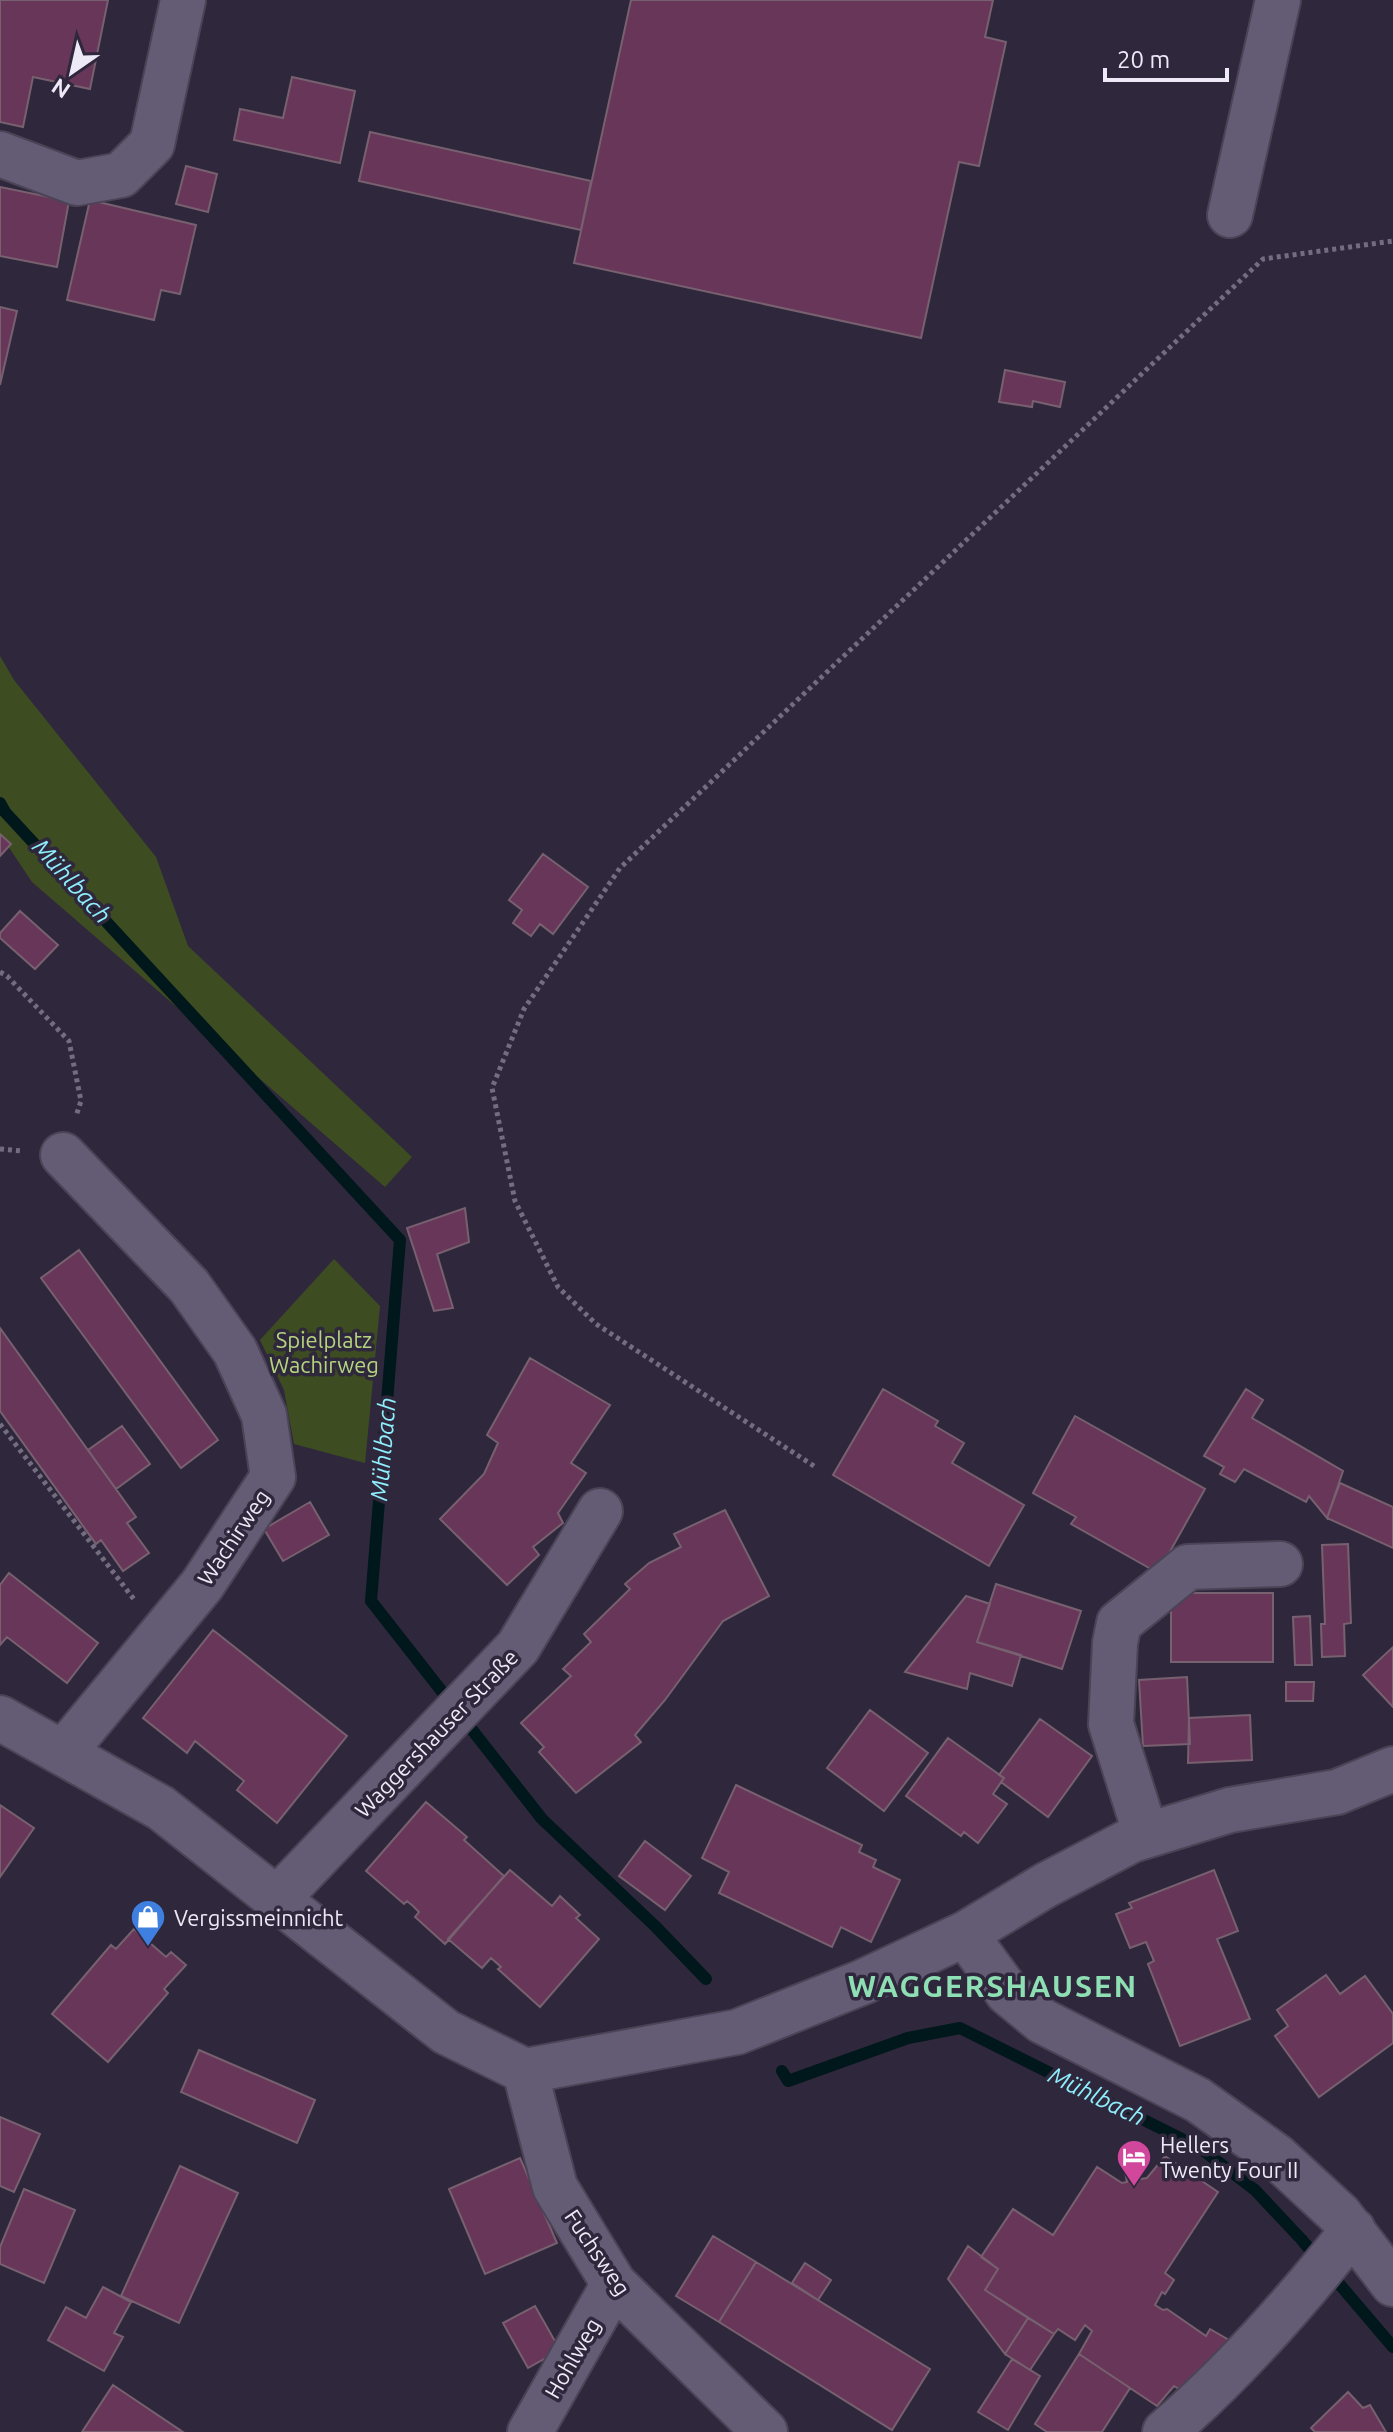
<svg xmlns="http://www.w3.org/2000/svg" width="1393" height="2432" viewBox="0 0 1393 2432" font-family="Ubuntu,sans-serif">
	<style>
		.green { fill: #3e4d21 }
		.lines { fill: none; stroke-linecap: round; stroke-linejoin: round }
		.stream { stroke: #00171b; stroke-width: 12 }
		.building { fill: #683659; stroke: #77606f; stroke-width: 2 }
		.minor-casing { stroke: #4b4456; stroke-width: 48 }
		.path { stroke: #736d80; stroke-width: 5; stroke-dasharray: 4 4; stroke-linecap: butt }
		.minor { stroke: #645c74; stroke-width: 44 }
		.labels { text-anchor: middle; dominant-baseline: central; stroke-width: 7; stroke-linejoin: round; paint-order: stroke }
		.park-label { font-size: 22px; fill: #b5d47f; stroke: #2f283d }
		.street-label { font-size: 22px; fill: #eee9f7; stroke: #2f283d }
		.poi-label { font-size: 22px; fill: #eee9f7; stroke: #2f283d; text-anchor: start }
		.water-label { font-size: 24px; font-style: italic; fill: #8eeefc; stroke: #2f283d }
		.district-label { font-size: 30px; font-weight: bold; letter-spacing: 2px; fill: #8edfb4; stroke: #2f283d }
	</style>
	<rect width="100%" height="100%" fill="#2f283d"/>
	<path class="green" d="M0,656L14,680L156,857L188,946L412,1157L385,1187L32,882L0,834Z
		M334,1259L380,1306L365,1463L294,1444L284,1390L260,1340Z"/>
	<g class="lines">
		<path class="stream" d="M0,803L5,812L400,1240L371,1601L542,1819L655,1926L706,1979
			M782,2071L788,2081L908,2038L960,2028L1200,2148L1255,2190L1301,2239L1393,2347"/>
	</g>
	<path class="building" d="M0,0H108L90,89L33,77L23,127L0,122Z
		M631,0H993L985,37L1006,42L979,166L959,162L921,338L574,263Z
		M292,77L355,91L340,163L234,140L240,109L283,118Z
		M370,132L591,181L581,230L359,181Z
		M186,166L217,174L208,212L176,204Z
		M0,187L69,201L57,267L0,256Z
		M90,200L196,225L180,294L161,290L154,320L67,300Z
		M0,307L17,311L0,385Z
		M1005,370L1065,382L1060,407L1033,401L1032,407L999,402Z
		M0,834L11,844L0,856Z
		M543,854L588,887L553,934L540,924L531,936L513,923L522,910L509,900Z
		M20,911L58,945L35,969L0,938V933Z
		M465,1208L469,1242L437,1254L453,1308L434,1311L407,1228Z
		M79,1250L218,1440L181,1468L41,1278Z
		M0,1328L136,1517L127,1523L149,1553L123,1571L101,1540L96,1544L0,1411Z
		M530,1358L610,1405L571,1463L586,1473L558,1513L563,1523L533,1547L539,1555L507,1585L440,1519L484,1474L498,1443L487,1435Z
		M883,1389L938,1421L935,1426L964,1443L952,1463L1024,1505L989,1566L833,1475Z
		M1246,1389L1263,1400L1252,1418L1343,1471L1327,1518L1309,1496L1306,1502L1244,1469L1235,1482L1220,1474L1224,1467L1204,1456Z
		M1075,1416L1205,1489L1158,1573L1071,1524L1076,1517L1033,1493Z
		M122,1426L150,1464L116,1489L88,1450Z
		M1340,1483L1393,1507V1548L1327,1518Z
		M310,1502L329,1535L283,1561L264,1529Z
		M725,1510L769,1596L723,1621L665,1700L635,1735L641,1742L576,1793L539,1752L544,1747L521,1723L571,1676L563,1669L591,1642L584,1634L630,1589L625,1584L649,1563L681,1547L674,1534Z
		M1348,1544L1351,1623L1344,1624L1345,1656L1322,1657L1321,1624H1325L1322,1545Z
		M9,1573L98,1643L67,1683L7,1637L0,1645V1585Z
		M996,1584L1081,1611L1062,1669L977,1642Z
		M1171,1593H1273V1662H1171Z
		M966,1596L990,1604L977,1642L1021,1655L1012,1686L970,1673L967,1689L905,1672Z
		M1310,1616L1312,1665H1295L1293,1617Z
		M213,1630L347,1736L277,1823L237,1790L244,1781L195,1741L187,1753L143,1718Z
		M1393,1647V1707L1363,1675Z
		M1187,1677L1190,1744L1143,1746L1139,1680Z
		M1286,1682H1314L1313,1701H1286Z
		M870,1710L928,1753L884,1811L827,1768Z
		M1250,1715L1252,1760L1188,1763L1189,1718Z
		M1040,1719L1092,1756L1048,1817L1001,1782L1004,1778L999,1775Z
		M948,1738L1004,1778L993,1794L1007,1804L978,1843L964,1832L961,1836L906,1796Z
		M736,1785L862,1845L859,1852L876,1860L873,1867L900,1880L871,1942L841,1927L832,1947L719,1893L729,1872L702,1858Z
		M426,1802L467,1837L464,1840L504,1876L445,1944L415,1917L419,1912L413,1906L407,1901L404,1904L366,1871Z
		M0,1805L34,1828L0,1877Z
		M645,1841L691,1876L665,1910L619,1876Z
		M510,1870L552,1906L560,1896L580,1915L576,1918L599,1939L540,2007L498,1969L501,1967L491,1958L482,1968L448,1939Z
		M1214,1870L1238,1931L1217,1939L1250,2019L1180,2046L1148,1964L1154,1961L1146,1942L1130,1948L1116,1914L1132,1908L1129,1903Z
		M134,1929L166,1957L171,1952L186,1965L164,1989L168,1993L108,2062L52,2014L111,1945L116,1949Z
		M1326,1975L1340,1994L1365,1976L1393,2014V2043L1319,2097L1275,2036L1288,2026L1277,2010Z
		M199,2050L315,2100L297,2143L181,2092Z
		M0,2117L40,2134L14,2192L0,2186Z
		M1165,2156L1218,2192L1165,2273L1174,2280L1165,2294L1162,2292L1155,2305L1163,2310L1167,2309L1206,2336L1210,2329L1229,2340L1211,2366L1206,2363L1179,2389L1174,2386L1157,2406L1079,2354L1092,2331L1085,2325L1075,2340L1058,2329L1054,2334L985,2290L998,2269L981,2257L1013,2209L1053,2235L1097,2167L1122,2183L1127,2182L1124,2167L1138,2164L1140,2179L1147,2178Z
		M520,2158L557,2243L485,2274L449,2189Z
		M180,2166L238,2193L179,2323L121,2296Z
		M24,2189L75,2210L44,2283L0,2264V2247Z
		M713,2236L756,2262L719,2322L676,2296Z
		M968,2246L998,2269L985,2290L1028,2318L1005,2354L948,2279Z
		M756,2262L930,2369L892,2430L719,2322Z
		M805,2263L831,2280L818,2300L792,2283Z
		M103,2287L131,2302L114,2333L123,2337L104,2371L48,2340L66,2307L86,2318Z
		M535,2306L560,2350L528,2368L503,2323Z
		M1028,2318L1054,2334L1030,2370L1005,2354Z
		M1079,2354L1130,2388L1102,2432H1047L1035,2424Z
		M1012,2359L1040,2376L1008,2430L978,2412Z
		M113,2385L183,2432H82Z
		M1348,2392L1363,2408L1370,2405L1386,2432H1315L1311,2428Z"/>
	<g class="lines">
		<defs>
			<path id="minor" d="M0,154L77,183L121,175L152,144L183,0
				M1230,215L1278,0
				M63,1155L189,1286L235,1351L264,1415L273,1477L202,1585L64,1752
				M0,1718L161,1808L446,2032L525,2071L737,2032L863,1982L965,1934L1046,1885L1132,1840L1230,1810L1337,1792L1393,1769
				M1146,1835L1111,1724L1115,1643L1119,1623L1188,1567L1280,1564
				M277,1899L518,1647L600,1511
				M965,1934L1008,1993L1042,2021L1198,2100L1276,2156L1340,2215L1393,2284
				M525,2071L555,2187L614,2284L765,2432
				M530,2432L614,2284
				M1165,2432C1232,2374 1298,2300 1353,2230"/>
		</defs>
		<use href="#minor" class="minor-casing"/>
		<path class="path" d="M0,972L7,976L69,1041L81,1101L76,1116
			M0,1149L23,1151
			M0,1424L136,1602
			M814,1466L596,1324L558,1287L515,1201L492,1088L524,1009L620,868L1263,259L1393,241"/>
		<use href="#minor" class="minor"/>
	</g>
	<defs>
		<symbol id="shop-pin" viewBox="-11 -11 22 30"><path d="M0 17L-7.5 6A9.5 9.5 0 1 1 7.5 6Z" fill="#3f7fe0" stroke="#2f283d"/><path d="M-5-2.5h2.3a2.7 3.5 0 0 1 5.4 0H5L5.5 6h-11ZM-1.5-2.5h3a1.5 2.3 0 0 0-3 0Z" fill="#fff"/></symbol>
		<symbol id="hotel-pin" viewBox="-11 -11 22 30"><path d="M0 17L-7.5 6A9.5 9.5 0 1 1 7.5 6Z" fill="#d1479c" stroke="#2f283d"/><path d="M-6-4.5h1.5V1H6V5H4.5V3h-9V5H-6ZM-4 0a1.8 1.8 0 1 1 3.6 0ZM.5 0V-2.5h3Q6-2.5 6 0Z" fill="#fff"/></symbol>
	</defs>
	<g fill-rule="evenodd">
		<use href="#shop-pin" x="128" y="1897" width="40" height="54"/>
		<use href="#hotel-pin" x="1114" y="2137" width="40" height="54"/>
	</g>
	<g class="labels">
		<g class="park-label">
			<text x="324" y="1339">Spielplatz<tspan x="324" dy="25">Wachirweg</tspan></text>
		</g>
		<g class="street-label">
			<text transform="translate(233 1537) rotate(-56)">Wachirweg</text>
			<text transform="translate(436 1733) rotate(-46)">Waggershauser Straße</text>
			<text transform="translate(598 2252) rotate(56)">Fuchsweg</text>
			<text transform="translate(572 2358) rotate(-60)">Hohlweg</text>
		</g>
		<g class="poi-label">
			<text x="174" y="1917">Vergissmeinnicht</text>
			<text x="1160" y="2144">Hellers<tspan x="1160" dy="25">Twenty Four II</tspan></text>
		</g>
		<g class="water-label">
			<text transform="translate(72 881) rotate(48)">Mühlbach</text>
			<text transform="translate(383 1449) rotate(-85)">Mühlbach</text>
			<text transform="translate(1097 2096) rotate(26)">Mühlbach</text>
		</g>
		<g class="district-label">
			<text x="993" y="1986">WAGGERSHAUSEN</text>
		</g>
	</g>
	<g transform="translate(72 72) rotate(214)" stroke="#2f283d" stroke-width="6" paint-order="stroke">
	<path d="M0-6L14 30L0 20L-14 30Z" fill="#eee9f7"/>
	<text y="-12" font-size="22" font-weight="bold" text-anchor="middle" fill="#eee9f7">N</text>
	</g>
	<path d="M1105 68v12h122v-12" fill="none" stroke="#eee9f7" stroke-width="4"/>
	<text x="1117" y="68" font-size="24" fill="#eee9f7" stroke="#2f283d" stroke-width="6" paint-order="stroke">20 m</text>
</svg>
